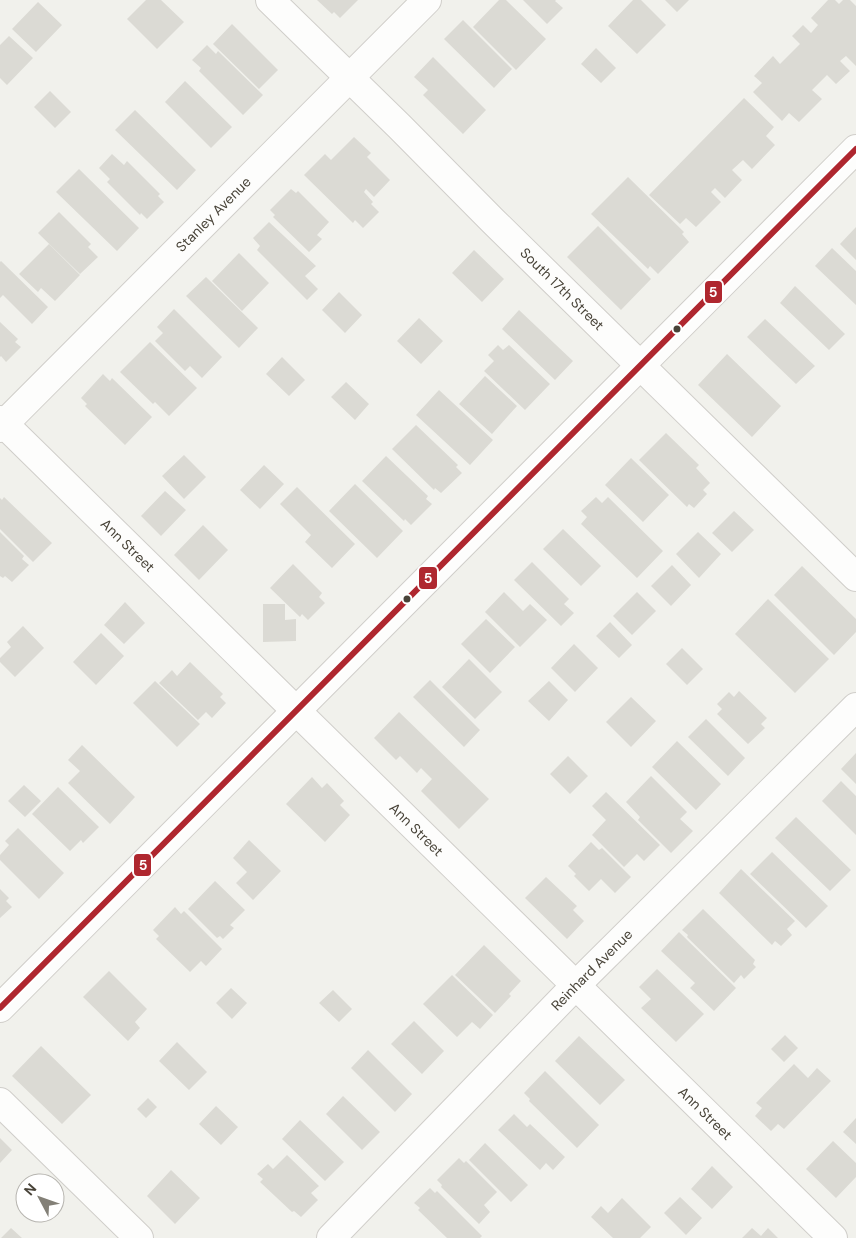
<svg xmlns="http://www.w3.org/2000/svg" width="856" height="1238" viewBox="0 0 856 1238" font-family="'DM Sans',sans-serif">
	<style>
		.building { fill: #dbdad4 }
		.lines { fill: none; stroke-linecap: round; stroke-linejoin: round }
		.minor-casing { stroke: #d0ceca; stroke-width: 30 }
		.minor { stroke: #fdfdfc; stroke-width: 28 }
		.bus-1-casing { stroke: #fff; stroke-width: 10 }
		.bus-1 { stroke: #af272f; stroke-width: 6 }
		.bus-dot { fill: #484338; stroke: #fff; stroke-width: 2 }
		.labels { text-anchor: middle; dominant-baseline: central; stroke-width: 4; stroke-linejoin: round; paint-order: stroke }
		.street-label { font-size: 14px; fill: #484338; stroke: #fff }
		.line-badge { stroke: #fff; stroke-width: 2 }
		.badge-label { font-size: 14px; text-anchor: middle; font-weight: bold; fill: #fff }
	</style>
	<rect width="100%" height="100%" fill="#f1f1ec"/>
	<path class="building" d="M146,0H161L184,22L157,49L127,19Z
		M317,0H358L340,18L334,12L332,14Z
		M499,0H506L546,39L516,70L473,27Z
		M523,0H556L555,1L563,8L547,24Z
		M633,0H641L666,25L637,54L608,26Z
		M665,0H689L677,12Z
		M828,0H835L839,4L843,0H850L856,6V66L846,56L840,61L850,71L836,84L827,75L812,90L822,99L799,122L789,113L782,121L753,92L762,83L754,76L773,56L780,64L800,44L792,36L803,25L811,33L818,25L811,18Z
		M38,2L62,25L36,52L12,29Z
		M463,20L512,69L494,88L444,39Z
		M232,24L278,70L259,89L213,44Z
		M9,36L33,58L7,85L0,78V45Z
		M207,45L216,54L218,51L263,95L243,115L199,71L201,68L192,60Z
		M596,48L616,68L601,83L581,64Z
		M433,57L486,110L463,134L423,95L428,90L414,77Z
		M185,81L232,127L211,148L165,102Z
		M50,91L71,112L55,128L34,107Z
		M744,98L774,127L766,136L775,145L752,169L743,160L732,170L742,180L725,198L715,188L711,192L721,202L696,227L686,218L680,224L649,195Z
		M135,110L196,170L177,190L115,130Z
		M354,137L371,153L367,157L390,180L374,197L366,189L364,192L373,202L371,204L379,212L363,228L355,220L353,223L304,175L325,154L331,160Z
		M112,154L124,165L127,161L160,194L158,196L164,202L147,219L141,213L140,215L107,182L110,179L99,168Z
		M79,169L139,228L117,251L56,192Z
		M628,177L684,232L682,234L689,242L658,274L650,266L648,269L591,214Z
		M291,189L296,193L298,191L329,222L317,235L322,239L309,252L273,217L275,215L270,210Z
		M59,212L91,244L88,247L98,257L80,274L38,233Z
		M269,222L316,266L305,276L318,289L307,300L257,250L260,246L253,238Z
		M598,226L651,279L621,310L567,257Z
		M856,227V260L840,244Z
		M49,244L80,275L55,301L41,288L38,292L19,274Z
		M832,248L856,271V305L815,266Z
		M474,250L504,279L482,302L452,273Z
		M239,253L269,283L242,311L212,281Z
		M1,261L48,307L32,324L3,295L0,298V262Z
		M206,277L258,328L239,348L186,296Z
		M795,286L845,334L829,350L780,303Z
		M339,292L362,315L345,333L322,310Z
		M174,309L222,357L202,378L190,366L185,371L155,341L163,333L157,327Z
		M519,310L573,361L555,380L502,329Z
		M419,318L443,341L421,364L397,341Z
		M765,319L815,366L796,384L747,337Z
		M0,322L18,339L15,342L21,347L6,362L1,356L0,357Z
		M150,342L197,388L169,416L155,402L153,404L120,372Z
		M498,345L503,350L509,345L550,384L525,410L484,371L494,361L488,355Z
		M727,354L781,406L752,437L698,385Z
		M282,357L305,380L289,396L266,374Z
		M103,374L110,381L112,378L152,417L125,445L85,406L87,404L81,398Z
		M485,376L517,406L492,434L459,404Z
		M346,382L369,404L355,420L331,397Z
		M439,390L493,440L470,465L416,415Z
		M416,425L458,465L456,467L462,473L441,493L435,488L434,490L392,449Z
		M666,433L699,465L696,468L710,483L703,490L707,494L694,508L689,504L687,507L639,460Z
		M184,455L206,477L184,499L162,476Z
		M386,456L428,496L426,499L432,504L411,525L405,519L404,521L362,481Z
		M631,458L669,495L643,522L605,485Z
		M264,465L284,484L260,509L240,490Z
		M355,484L403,531L377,558L329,511Z
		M297,487L355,544L332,568L305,542L311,535L280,504Z
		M165,491L186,510L161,536L141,516Z
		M4,497L52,543L33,562L0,529V498L2,500Z
		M596,497L602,503L608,497L663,551L637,578L581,524L587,517L581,511Z
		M734,511L754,530L732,552L712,533Z
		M203,525L228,550L199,580L174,555Z
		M563,529L601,566L581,586L543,549Z
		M0,532L24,556L22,559L29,565L12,582L5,576L3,578L0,576Z
		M698,532L721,554L699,578L676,554Z
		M532,562L569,599L564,604L574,613L561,626L514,580Z
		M293,564L322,593L319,597L325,603L308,620L302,614L300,617L270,588Z
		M672,565L691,585L671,606L651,586Z
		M802,566L856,619V632L834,655L774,595Z
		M504,592L523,611L530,604L547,620L520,647L485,612Z
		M637,592L656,611L632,635L613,616Z
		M768,599L829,659L795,693L735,634Z
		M125,602L145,623L124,644L104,625Z
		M263,604H285V620L296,619V641L263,642Z
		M486,619L515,647L490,673L461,644Z
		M610,622L632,645L619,658L596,636Z
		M23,626L44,648L15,677L0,662V658L11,647L7,642Z
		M101,633L124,656L96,685L73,662Z
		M574,644L598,668L575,692L551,668Z
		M682,648L703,669L687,685L666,664Z
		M469,659L502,692L475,719L442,687Z
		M190,662L223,694L220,697L226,703L212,718L206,712L198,720L159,683L172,670L177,676Z
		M430,680L480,730L464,747L413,697Z
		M155,681L200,724L177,747L133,703Z
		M549,681L568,700L549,721L528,701Z
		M739,691L767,718L761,724L765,728L748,744L717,714L722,709L717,704L729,692L734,697Z
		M631,697L656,721L631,747L606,722Z
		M399,712L489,799L459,829L421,791L432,779L421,768L417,773L400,756L396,760L374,738Z
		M706,719L745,758L728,776L688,737Z
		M677,741L721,784L696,810L652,767Z
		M82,745L135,797L110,824L68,783L80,771L68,760Z
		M856,753V784L841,769Z
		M568,756L588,776L570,794L550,774Z
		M651,776L687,812L680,819L693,831L671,853L638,820L640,817L626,802Z
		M312,777L322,788L327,783L344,801L340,805L350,815L325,842L286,804Z
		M841,781L856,796V835L822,801Z
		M24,785L41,801L25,817L8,801Z
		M58,787L99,827L83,843L81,840L70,851L32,814Z
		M606,792L660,845L644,861L637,854L624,867L592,835L606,820L592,806Z
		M796,817L851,870L830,891L775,838Z
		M18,828L64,873L39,899L0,860V855L9,845L5,841Z
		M249,840L281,871L253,900L236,883L247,872L233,858Z
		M591,842L599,850L602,848L631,877L615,893L601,879L589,891L574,876L576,874L568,866Z
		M772,852L828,906L806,928L750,874Z
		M741,869L795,921L787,929L792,935L781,946L775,941L772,945L719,893Z
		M546,877L577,906L573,910L584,921L567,939L525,898Z
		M215,881L245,910L230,925L234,928L223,939L220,936L217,938L188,909Z
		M0,889L9,898L6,901L12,907L0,918Z
		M175,907L181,914L184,911L222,949L206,966L201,961L190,972L156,939L159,936L153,930Z
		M703,909L755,960L753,964L756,967L744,979L741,975L734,983L687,937L688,935L682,930Z
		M679,932L736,988L714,1011L690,988L695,983L661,951Z
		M484,945L521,981L509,994L511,996L495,1013L455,975Z
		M657,969L704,1014L676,1042L641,1008L651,999L639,987Z
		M109,971L147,1009L135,1022L140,1028L128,1041L83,997Z
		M452,975L493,1015L480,1029L472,1022L457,1037L423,1004Z
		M231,988L247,1003L232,1019L216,1003Z
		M333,990L352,1009L339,1022L319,1003Z
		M414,1021L444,1051L422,1074L391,1044Z
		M785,1035L798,1048L784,1062L771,1049Z
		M579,1036L625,1080L600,1105L555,1061Z
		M177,1042L207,1072L189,1090L159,1061Z
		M41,1046L91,1095L62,1124L12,1076Z
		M368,1050L412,1094L395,1112L351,1068Z
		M794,1064L808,1078L817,1068L831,1081L784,1129L778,1124L771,1131L755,1116L762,1108L756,1103Z
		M545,1071L599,1125L577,1148L529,1101L530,1099L524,1093Z
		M343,1096L380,1132L362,1150L326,1114Z
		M148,1098L157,1107L146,1118L137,1109Z
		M216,1106L238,1127L221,1145L199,1124Z
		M514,1114L527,1127L530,1124L565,1157L553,1170L546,1163L540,1170L498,1130Z
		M856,1118V1144L843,1132Z
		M300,1120L344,1162L325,1181L282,1139Z
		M0,1138L12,1150L0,1163Z
		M833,1141L856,1163V1177L836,1198L806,1169Z
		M485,1143L528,1185L511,1202L469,1160Z
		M287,1155L319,1186L311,1193L318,1200L301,1217L294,1211L292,1212L260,1182L263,1179L257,1174L268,1164L273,1169Z
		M459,1158L464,1163L466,1161L497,1192L484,1205L490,1212L479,1224L441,1187L442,1185L437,1180Z
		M712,1166L733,1187L712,1209L691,1189Z
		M171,1170L200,1198L175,1224L147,1196Z
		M430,1188L435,1193L437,1191L482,1236L480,1238H447L418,1210L420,1208L414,1203Z
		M680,1197L702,1218L686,1235L664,1213Z
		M622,1198L651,1227L640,1238H613L591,1217L601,1206L608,1213Z
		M11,1228L22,1238H1Z
		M752,1228L761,1236L768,1228L778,1238H742Z"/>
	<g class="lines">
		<defs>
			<g id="minor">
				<path id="s1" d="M270,0L400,127L493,221L856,577"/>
				<path id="s2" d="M0,420C278,692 554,966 833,1238"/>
				<path id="s3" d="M0,428L427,0"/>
				<path d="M0,1008L856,149"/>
				<path d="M0,1102L139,1238"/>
				<path id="s4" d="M331,1238L576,985L856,707"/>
			</g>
		</defs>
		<use href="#minor" class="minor-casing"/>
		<use href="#minor" class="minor"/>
		<defs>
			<path id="bus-1" d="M0,1008L856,149"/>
		</defs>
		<use href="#bus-1" class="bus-1-casing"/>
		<use href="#bus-1" class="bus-1"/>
	</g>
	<g class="bus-dot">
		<circle cx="677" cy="329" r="4.5"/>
		<circle cx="407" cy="599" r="4.5"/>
	</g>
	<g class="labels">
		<g class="street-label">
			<text stroke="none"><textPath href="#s3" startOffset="302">Stanley Avenue</textPath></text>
			<text stroke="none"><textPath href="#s1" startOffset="411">South 17th Street</textPath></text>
			<text stroke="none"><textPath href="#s2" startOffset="179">Ann Street</textPath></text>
			<text stroke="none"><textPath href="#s2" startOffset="584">Ann Street</textPath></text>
			<text stroke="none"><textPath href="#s4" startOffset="374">Reinhard Avenue</textPath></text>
			<text stroke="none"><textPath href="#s2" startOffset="989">Ann Street</textPath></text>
		</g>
	</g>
	<g class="line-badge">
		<rect x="704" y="280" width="19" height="24" rx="5" fill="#af272f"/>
		<rect x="418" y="566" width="20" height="24" rx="5" fill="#af272f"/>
		<rect x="133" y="853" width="19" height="24" rx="5" fill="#af272f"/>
	</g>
	<g class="badge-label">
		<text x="713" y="297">5</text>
		<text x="428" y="583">5</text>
		<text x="143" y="870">5</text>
	</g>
	<g transform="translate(40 1198) rotate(311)"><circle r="24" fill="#ffffff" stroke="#b6b4af"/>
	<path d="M0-4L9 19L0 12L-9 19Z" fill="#838077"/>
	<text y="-8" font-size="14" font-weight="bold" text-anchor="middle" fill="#484338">N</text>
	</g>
</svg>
